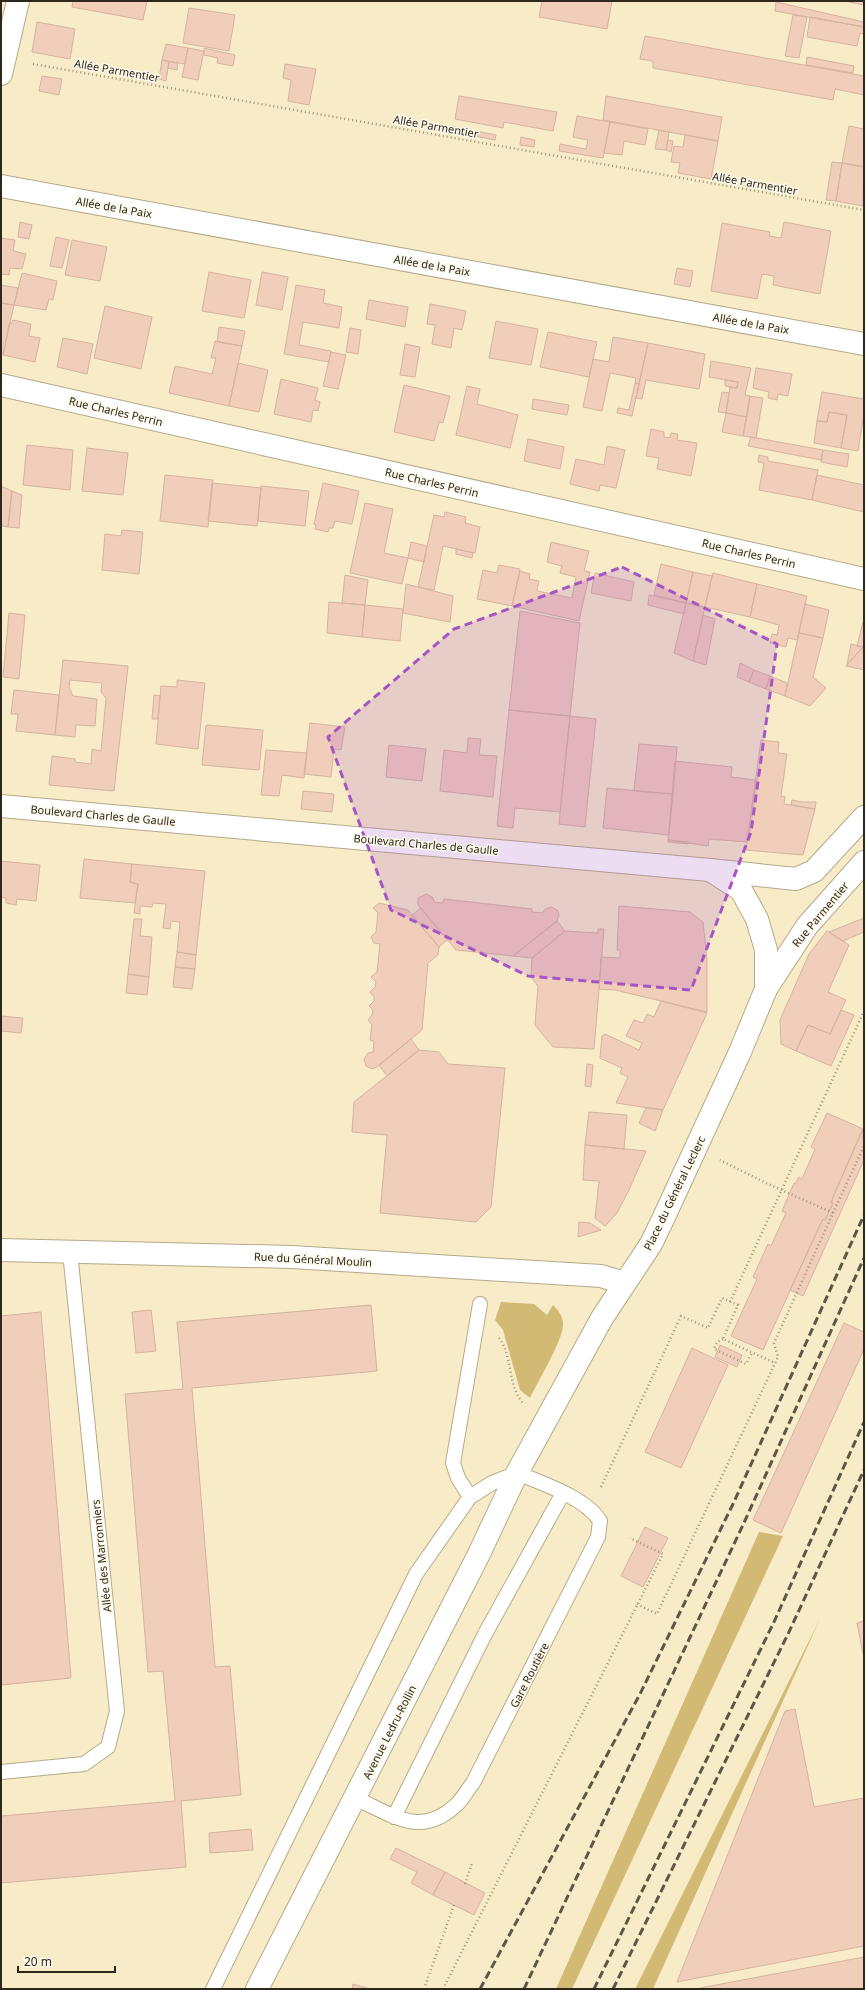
<svg xmlns="http://www.w3.org/2000/svg" width="865" height="1990" viewBox="0 0 865 1990" font-family="'Noto Sans',sans-serif">
	<style>
		.green { fill: #d3ba74 }
		.building { fill: #f1ceba; stroke: #d5b3a0 }
		.lines { fill: none; stroke-linecap: round; stroke-linejoin: round }
		.service-casing { stroke: #b5aa88; stroke-width: 16 }
		.minor-casing { stroke: #b5aa88; stroke-width: 24 }
		.tertiary-casing { stroke: #b5aa88; stroke-width: 24 }
		.path { stroke: #9e957c; stroke-width: 2.5; stroke-dasharray: 1 3; stroke-linecap: butt }
		.service { stroke: #fff; stroke-width: 14 }
		.minor { stroke: #fff; stroke-width: 22 }
		.tertiary { stroke: #fff; stroke-width: 22 }
		.rail { stroke: #5e5745; stroke-width: 3; stroke-dasharray: 8 4; stroke-linecap: butt }
		.marked { fill: #a655c5; fill-opacity: 0.2; stroke: #a655c5; stroke-width: 3; stroke-dasharray: 8 5; stroke-linejoin: round }
		.labels { text-anchor: middle; dominant-baseline: central; stroke-width: 3; stroke-linejoin: round; paint-order: stroke }
		.street-label { font-size: 11px; fill: #2d281b; stroke: #fdf9eb }
	</style>
	<rect width="100%" height="100%" fill="#f7ebc8"/>
	<path class="green" d="M501,1302L534,1304L547,1315L553,1305C558,1310 563,1316 563,1324C564,1339 537,1383 530,1398L520,1390L503,1330L495,1320Z
		M759,1532L783,1536L572,1989H556Z
		M820,1619L653,1989H635Z"/>
	<path class="building" d="M73,1H147L143,20L72,7Z
		M542,1H612L607,29L539,17Z
		M844,1H864V5Z
		M776,2L864,22V27L775,11Z
		M189,8L235,15L229,51L183,43Z
		M793,15L807,17L799,58L785,56Z
		M810,17L864,27V34L860,33L857,46L807,37Z
		M37,22L75,29L70,59L32,52Z
		M645,36L864,76V95L835,89L833,100L653,68V61L640,59Z
		M166,44L188,48L185,64L162,60Z
		M188,48L204,51L198,80L182,77Z
		M204,48L235,55L233,66L217,63L218,58L204,55Z
		M807,57L854,66L853,73L806,65Z
		M162,60L169,62L166,81L159,79Z
		M169,62L178,63L177,70L168,68Z
		M285,64L316,69L309,105L288,101L291,80L283,78Z
		M42,76L62,79L59,95L39,91Z
		M459,96L557,112L553,131L504,122L503,128L455,119Z
		M606,96L722,117L718,141L603,120Z
		M577,116L610,122L603,158L559,151L560,144L586,149L588,140L573,137Z
		M610,122L648,129L645,145L624,141L622,155L604,153Z
		M452,126L463,129L462,134L451,132Z
		M849,126L864,129V167L842,163Z
		M659,130L669,132L666,150L655,149Z
		M475,131L496,135L495,140L475,136Z
		M685,135L718,141L711,179L678,173L680,163L671,162L674,146L683,147Z
		M521,137L535,140L534,147L520,145Z
		M668,140L673,141L671,152L666,150Z
		M832,162L842,163L836,201L826,200Z
		M842,163L864,167L863,206L836,201Z
		M20,222L32,225L29,239L18,237Z
		M784,222L831,231L820,294L773,285L774,276L762,274L757,299L711,291L722,223L770,232L769,236L781,238Z
		M56,237L69,240L62,268L50,266Z
		M1,238L15,240L13,251L26,254L22,269L10,268L9,275L1,274Z
		M72,240L107,247L100,281L65,275Z
		M677,268L693,271L690,287L674,284Z
		M209,272L251,280L244,318L202,311Z
		M262,272L288,277L282,310L256,305Z
		M22,273L57,281L53,300L49,299L46,310L14,305Z
		M1,285L18,288L14,305L1,303Z
		M296,285L325,290L323,303L342,307L339,328L303,322L299,345L331,351L329,362L284,354Z
		M369,300L408,307L405,327L366,319Z
		M1,303L14,305L3,355L1,354Z
		M430,304L466,311L462,330L454,328L451,348L432,344L435,325L427,324Z
		M105,306L152,317L141,369L94,358Z
		M13,320L31,324L29,336L40,338L35,362L3,355L9,324H11Z
		M496,321L538,329L531,365L489,358Z
		M219,327L245,331L242,346L217,342Z
		M350,328L361,330L358,354L346,352Z
		M548,332L597,342L589,377L540,367Z
		M613,337L648,343L639,384L635,383L636,378L610,373L602,411L583,407L593,359L609,362Z
		M63,338L93,344L87,374L57,367Z
		M215,341L242,346L229,406L169,393L175,366L212,374L216,358H211Z
		M648,343L705,354L699,389L646,380L642,399L636,398Z
		M405,344L420,347L415,377L400,375Z
		M331,352L346,355L338,389L323,386Z
		M711,361L751,368L745,395L750,396L747,417L726,413L730,387L737,388L738,382L709,377Z
		M238,363L268,370L259,412L229,406Z
		M756,368L792,374L788,396L778,394L777,400L768,398L769,392L753,388Z
		M281,379L318,388L315,400L320,402L318,411L313,410L311,422L274,414Z
		M725,380L738,382L737,388L725,386Z
		M635,383L639,384L632,416L617,413L618,408L629,410Z
		M404,385L450,396L443,423L439,422L434,441L394,432Z
		M467,386L480,389L477,404L518,415L510,448L456,435Z
		M722,392L729,393L726,413L718,412Z
		M822,392L864,399V413L858,451L841,448L847,415L829,412L827,422L817,421Z
		M750,396L763,398L756,438L743,436Z
		M533,399L569,405L567,415L532,409Z
		M829,412L847,415L841,448L814,443L817,421L827,422Z
		M726,413L747,417L743,436L722,432Z
		M651,429L664,432V437L670,438L671,433L678,434L677,440L697,443L691,476L657,469L659,458L646,456Z
		M751,437L823,450L821,460L748,446Z
		M528,439L564,447L560,469L524,461Z
		M27,445L73,450L70,490L23,485Z
		M607,446L625,450L616,488L600,485L599,491L570,484L576,459L604,465Z
		M87,448L128,453L123,495L82,491Z
		M823,450L849,454L847,467L821,462Z
		M759,455L768,457V461L818,470L812,500L759,490L764,463L758,462Z
		M165,475L213,480L208,527L160,521Z
		M817,475L864,485V512L812,500Z
		M212,483L261,488L257,526L208,521Z
		M323,483L359,491L352,524L335,521L333,528H329L328,532L315,529L316,525L314,524Z
		M1,486L12,491L8,527L1,526Z
		M261,486L309,491L305,526L258,521Z
		M12,491L22,495L19,528L8,527Z
		M365,503L393,509L384,553L408,558L402,584L350,573Z
		M445,512L466,517L465,523L480,527L475,553L443,546L434,590L418,587L434,515L444,517Z
		M122,530L143,532L139,574L102,570L105,534L121,536Z
		M411,542L427,546L424,562L408,558Z
		M551,542L589,551L584,571L590,572L579,621L512,606L520,571L530,574L529,579L539,581L537,591L572,598L576,577L560,573L562,566L547,562Z
		M456,549L473,553L472,558L456,554Z
		M661,564L693,572L686,603L654,595Z
		M499,565L520,569L512,606L477,599L483,570L497,573Z
		M693,572L712,576L705,607L686,603Z
		M595,573L634,582L631,601L591,593Z
		M713,573L757,584L750,617L705,607Z
		M345,575L368,580L365,605L342,603Z
		M406,584L453,596L450,622L403,613Z
		M757,584L807,596L797,640L788,638L786,647L770,643L772,634L777,635L779,625L750,617Z
		M649,595L686,603L684,614L648,605Z
		M329,602L365,605L362,637L327,633Z
		M686,603L705,607L693,661L674,653Z
		M805,604L829,610L823,638L799,633Z
		M365,605L403,609L400,641L362,637Z
		M520,611L580,623L570,716L509,710Z
		M9,613L25,615L19,679L3,677Z
		M703,615L715,619L706,665L693,661Z
		M863,622H864V647L857,646Z
		M799,633L823,638L813,677L826,688L810,706L785,696Z
		M851,644L863,647L847,665Z
		M863,647L864,670L846,666L847,665Z
		M63,660L128,666L114,791L49,785L52,756L75,759V762L91,764L92,749L101,751L106,698L101,692L102,683L70,680L69,687L73,696L97,699L95,726L76,725L75,737L55,735Z
		M740,663L754,670L749,682L737,677Z
		M754,670L770,676L766,689L749,682Z
		M770,676L787,683L785,696L766,689Z
		M177,680L205,683L198,749L156,744L161,686L177,687Z
		M14,690L59,695L55,735L16,731L18,714H11Z
		M154,695L160,696L158,719H152Z
		M509,710L570,716L560,812L515,808L513,828L497,826Z
		M570,716L596,719L585,827L559,824Z
		M310,723L345,727L341,750L334,749L331,777L304,774Z
		M206,725L263,730L259,770L202,765Z
		M468,738L481,739L479,755L497,756L493,797L440,791L444,750L467,753Z
		M761,740L779,742L778,753L787,754L781,796L785,797L784,804L815,809L803,855L746,850Z
		M639,744L677,747L673,794L634,791Z
		M389,745L426,749L422,781L386,777Z
		M266,750L307,753L304,778L282,775L279,796L261,795Z
		M675,761L732,767L731,777L756,780L747,842L709,839L708,846L668,840Z
		M607,788L673,794L669,835L603,828Z
		M303,791L334,794L332,812L301,809Z
		M792,800L802,802H816L815,809L791,805Z
		M668,840L688,842V844L668,842Z
		M84,859L132,864L130,882L138,884L135,903L80,898Z
		M1,861L40,865L36,901L17,899L16,905L6,903V898L1,897Z
		M132,864L205,871L196,955L177,952L180,922L171,921L170,929L163,928L166,904L153,903L152,907L140,906V914L134,913L138,884L130,882Z
		M427,894L433,898L434,902L443,903L444,899L532,909V912L543,913L545,909L552,907L558,911L559,915L557,921L513,956L456,950L418,905V898Z
		M379,903L408,910L439,947L438,955L428,963L422,1030L377,1067L372,1069L366,1066L364,1059L368,1053L373,1052L374,1041L370,1040L372,1025L368,1020L372,1015L373,1010L369,1006L374,1001V997L370,992L375,987L376,982L371,977L377,972L380,944L374,943L371,937L376,932L378,913L373,908Z
		M619,906L690,912L703,922L707,960V1012L615,990L599,989L601,957L620,958V950H617Z
		M421,908L447,940L439,947L412,915Z
		M864,918V932L843,941L829,932Z
		M134,919H142L140,936L152,937L149,977L128,974Z
		M557,921L565,931L532,958L513,956Z
		M598,929H604L594,1049L553,1047L535,1025L538,986L531,977L532,958L565,931L598,933Z
		M827,931L849,945L828,992L846,1000L830,1034L808,1025L796,1051L781,1044L780,1020L809,954Z
		M177,952L196,955L195,969L175,967Z
		M175,967L195,969L192,989L173,987Z
		M128,974L149,977L147,995L126,993Z
		M661,1001L707,1013L663,1110L616,1103L628,1077L620,1073L622,1068L600,1058L602,1036L605,1034L639,1050L642,1043L626,1036L634,1020L643,1023L647,1014L654,1017Z
		M841,1010L854,1015L831,1066L796,1051L808,1025L830,1034Z
		M1,1016L23,1018L21,1033L1,1031Z
		M411,1039L419,1050L387,1076L379,1065Z
		M419,1050L439,1052L448,1064L505,1068L491,1207L476,1222L380,1213L387,1135L352,1132L354,1102Z
		M587,1064L593,1065L591,1087L585,1086Z
		M646,1108L663,1110L655,1131L639,1123Z
		M589,1112L627,1115L624,1149L585,1145Z
		M827,1113L863,1129L835,1192L831,1203H833L825,1220L823,1219L820,1225L763,1350L731,1336L757,1279L753,1277L768,1244L771,1246L786,1213L782,1211L794,1183L795,1184L799,1177L802,1179L815,1149L811,1147Z
		M863,1129L864,1160L803,1296L790,1290L820,1225L823,1219L825,1220L833,1203H831L835,1192Z
		M585,1145L646,1151L629,1190L617,1213L605,1226L595,1218L599,1181L583,1180Z
		M579,1222L590,1223L601,1230L578,1237Z
		M371,1305L377,1371L192,1388L215,1667L230,1666L241,1795L181,1801L186,1867L1,1883V1816L175,1801L163,1671L148,1672L125,1394L183,1389L177,1322Z
		M151,1310L156,1351L136,1353L132,1312Z
		M41,1312L71,1678L1,1685V1316Z
		M844,1323L864,1332V1349L781,1533L753,1520Z
		M720,1345L742,1355L737,1367L715,1357Z
		M692,1348L728,1365L681,1468L645,1452Z
		M645,1527L668,1538L643,1587L621,1576Z
		M864,1621V1659L857,1623Z
		M795,1709L814,1807L864,1798V1946L677,1982L785,1711Z
		M251,1829L253,1850L210,1853L209,1833Z
		M396,1848L445,1872L433,1895L411,1883L417,1872L390,1859Z
		M445,1872L485,1893L474,1915L433,1895Z
		M864,1957V1989H700V1988Z
		M353,1984L370,1989H352Z"/>
	<g class="lines">
		<defs>
			<path id="service" d="M470,1497L458,1478L453,1463L480,1304
				M1,1772L84,1764L108,1747L117,1711L70,1252
				M394,1817L485,1634L563,1493
				M213,1989L416,1574L470,1497L492,1483L517,1473C542,1483 586,1498 600,1521L598,1537L473,1783C467,1790 463,1799 456,1805C421,1839 391,1814 355,1798"/>
			<path id="minor" d="M1,74L18,1
				M1,186L864,344
				M1,385L864,579
				M710,870L796,879L814,871L864,817
				M766,989L807,926L864,862
				M1,1250L292,1257L601,1276L624,1283"/>
			<path id="tertiary" d="M1,806L710,870L741,890L757,919L766,950V989L740,1052L664,1217L651,1244L602,1318L517,1473L478,1556L257,1989"/>
		</defs>
		<use href="#service" class="service-casing"/>
		<use href="#minor" class="minor-casing"/>
		<use href="#tertiary" class="tertiary-casing"/>
		<path class="path" d="M33,64L864,210
			M833,1213L864,1146
			M730,1302L864,1011
			M499,1338C513,1356 507,1385 523,1403
			M723,1339L717,1342L714,1349L746,1364L752,1353
			M601,1487L681,1316L708,1328L722,1298L738,1305L723,1339L775,1363
			M637,1604L657,1614L778,1357L774,1343L833,1213L766,1183L720,1160
			M465,1884L472,1863
			M424,1989L454,1905
			M443,1989L663,1554L630,1538"/>
		<use href="#service" class="service"/>
		<use href="#minor" class="minor"/>
		<use href="#tertiary" class="tertiary"/>
		<path class="rail" d="M480,1989L640,1694L733,1504L864,1215
			M524,1989L743,1525L864,1258
			M594,1989L774,1622L864,1422
			M613,1989L788,1634L864,1470"/>
	</g>
	<path class="marked" d="M622,567L777,644L751,832L691,990L528,976L391,910L328,737L454,629Z"/>
	<g class="labels">
		<g class="street-label">
			<text transform="translate(117 70) rotate(10)">Allée Parmentier</text>
			<text transform="translate(436 126) rotate(10)">Allée Parmentier</text>
			<text transform="translate(755 183) rotate(10)">Allée Parmentier</text>
			<text transform="translate(114 207) rotate(10)">Allée de la Paix</text>
			<text transform="translate(432 265) rotate(10)">Allée de la Paix</text>
			<text transform="translate(751 323) rotate(10)">Allée de la Paix</text>
			<text transform="translate(116 411) rotate(13)">Rue Charles Perrin</text>
			<text transform="translate(432 482) rotate(13)">Rue Charles Perrin</text>
			<text transform="translate(749 553) rotate(13)">Rue Charles Perrin</text>
			<text transform="translate(103 815) rotate(5)">Boulevard Charles de Gaulle</text>
			<text transform="translate(426 844) rotate(5)">Boulevard Charles de Gaulle</text>
			<text transform="translate(820 914) rotate(-50)">Rue Parmentier</text>
			<text transform="translate(674 1193) rotate(-64)">Place du Général Leclerc</text>
			<text transform="translate(313 1259) rotate(3)">Rue du Général Moulin</text>
			<text transform="translate(101 1556) rotate(-96)">Allée des Marronniers</text>
			<text transform="translate(529 1675) rotate(-63)">Gare Routière</text>
			<text transform="translate(389 1732) rotate(-63)">Avenue Ledru-Rollin</text>
		</g>
	</g>
	<rect width="865" height="1990" fill="none" stroke="#2d281b" stroke-width="4"/>
	<path d="M18 1966v6h97v-6" fill="none" stroke="#2d281b" stroke-width="2"/>
	<text x="24" y="1966" font-size="12" fill="#2d281b" stroke="#fdf9eb" stroke-width="3" paint-order="stroke">20 m</text>
</svg>
